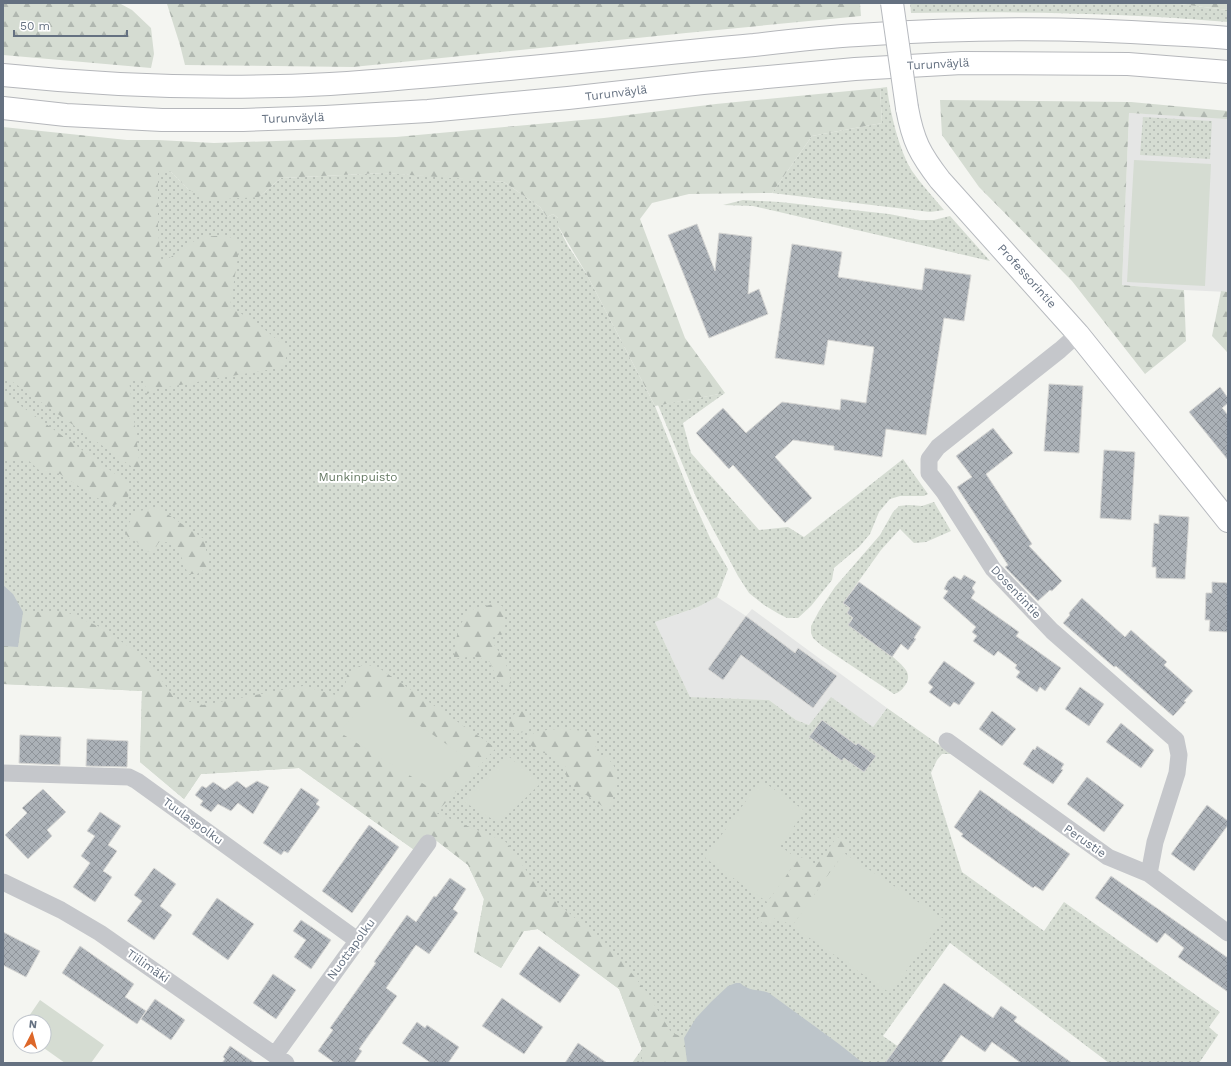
<svg xmlns="http://www.w3.org/2000/svg" width="1231" height="1066" viewBox="0 0 1231 1066" font-family="'Work Sans',sans-serif">
	<style>
		.built { fill: #e5e6e5 }
		.grass { fill: url(#grass-dots) }
		.forest { fill: url(#forest-firs) }
		.garden { fill: #d5dcd2 }
		.water { fill: #bdc5ca }
		.building { fill: url(#building-cross-hatch); stroke: #d6d6d4 }
		.lines { fill: none; stroke-linecap: round; stroke-linejoin: round }
		.secondary-casing { stroke: #b7babf; stroke-width: 24 }
		.highway-casing { stroke: #b5b7bb; stroke-width: 24 }
		.street { stroke: #c5c7cb; stroke-width: 17 }
		.secondary { stroke: #fff; stroke-width: 22 }
		.highway { stroke: #fff; stroke-width: 22 }
		.secondary-bridge-casing { stroke: #b7babf; stroke-width: 24; stroke-linecap: butt }
		.secondary-bridge { stroke: #fff; stroke-width: 22 }
		.labels { text-anchor: middle; dominant-baseline: central; stroke-width: 4; stroke-linejoin: round; paint-order: stroke }
		.street-label { font-size: 12px; fill: #657181; stroke: #fff }
		.park-label { font-size: 12px; fill: #657963; stroke: #fff }
	</style>
	<defs>
		<pattern id="grass-dots" width="8" height="8" patternUnits="userSpaceOnUse"><rect width="8" height="8" fill="#d5dcd2"/><path d="M2 2h.1M6 6h.1" fill="none" stroke="#b0b7b0" stroke-width="1.8" stroke-linecap="round"/></pattern>
		<pattern id="forest-firs" width="22" height="20" patternUnits="userSpaceOnUse"><rect width="22" height="20" fill="#d5dcd2"/><path d="M5 1l3.5 6h-7zM16 11l3.5 6h-7z" fill="#b0b7b0"/></pattern>
		<pattern id="building-cross-hatch" width="8" height="8" patternUnits="userSpaceOnUse"><rect width="8" height="8" fill="#abb1b7"/><path d="M0 0l8 8M0 8l8-8" fill="none" stroke="#8f949a"/></pattern>
	</defs>
	<rect width="100%" height="100%" fill="#f4f5f1"/>
	<path class="built" d="M1129,113L1228,118V292L1184,290L1122,285Z
		M717,597L746,616L752,609L887,708L873,727L809,725L796,720L769,700L690,697L655,622L698,607Z"/>
	<path class="grass" d="M910,3H1171L1228,10V22C1123,13 1017,11 911,13Z
		M887,87C890,112 899,150 912,171C921,184 933,197 944,210L930,212L772,193L812,136L882,123L880,88Z
		M1143,117L1212,121L1210,159L1140,155Z
		M3,148L158,172H171L188,189L259,197L281,178L384,173L447,177L504,182L540,207L547,217L553,214L558,218V226L568,246L586,273L655,406L688,489L710,538L728,569L717,597L698,607L655,622L690,697L769,700L796,720L809,725L831,697L873,727L887,708L952,754H942L937,760L931,773L962,872L1044,931L1064,902L1220,1012L1209,1027L1218,1035L1199,1063H1109L950,943L883,1036L922,1063H632L642,1049L619,989L538,929L524,931L501,968L474,952L484,899L468,865L437,841L413,849L299,768L201,774L184,799L140,762L142,691L3,684Z
		M743,200L780,202L889,214L920,220H934L950,216L990,261L753,206L723,205Z
		M725,393L683,423L691,453L759,530L788,527L804,537L903,459L928,494L924,496H900L890,499L879,512L870,534L859,547L834,568L832,580L811,606L798,618H787L779,614L764,605L749,593L738,576L696,497L658,405Z
		M934,502L951,531L926,542L914,543L900,529L881,550L843,603L850,608L847,613L853,618L848,625C860,633 903,661 907,672C909,676 908,681 906,684C902,690 900,692 894,694L822,646L813,638L811,633V626L819,611L835,587L880,535L893,512L899,506L909,505L922,506Z"/>
	<path class="forest" d="M3,3H119L132,10L151,28L154,54L151,68L3,55Z
		M165,3H860L861,16L686,33L353,67L185,65L180,45L167,4Z
		M1171,3H1228V10Z
		M880,88L882,123L812,136L772,193L689,194L652,203L640,219L685,338L725,393L655,406L586,273L558,226V218L553,214L547,217L540,207L504,182L384,173L281,178L259,197L206,200L188,189L171,172H158V229L161,262C175,256 184,247 196,240C204,236 212,236 221,236C230,236 234,238 240,244L230,307L257,323L288,349L284,367L157,389L147,394L144,381L129,380L140,467L135,469L3,375V127L127,140H158L214,143L396,137L604,118L716,104Z
		M940,100L1131,102L1228,111V119L1129,113L1122,285L1184,290L1186,341L1145,374L1072,281L979,187L942,135Z
		M1221,291L1228,292V353L1212,336Z
		M3,393L121,478C128,485 131,490 127,500L112,506L92,495L60,474L40,471L28,460H3Z
		M148,509H160L204,539L207,555V568L197,574H188C182,560 179,540 159,542L153,552L144,551C141,545 138,541 131,540L128,537L124,531L136,512Z
		M492,604L500,605L505,608V631L501,635L494,634L492,642C501,654 510,668 511,683L504,686L498,682L490,662L474,656L454,659C454,644 459,616 474,609C477,607 488,606 492,604Z
		M64,611L102,628L148,660L174,698L203,705L303,686L339,696L345,687L347,675L355,668L365,664L379,668L496,748L436,813L506,842L536,884L617,955L646,991L671,1032L684,1038L687,1061L689,1063H642V1049L619,989L538,929L524,931L501,968L474,952L484,899L468,865L437,841L413,849L299,768L201,774L184,799L140,762L142,691L3,684V646H18L23,612Z
		M520,711L530,712L528,726L523,732L516,734L509,724L513,715Z
		M565,728C575,731 587,730 596,735L597,740L595,749L601,755L607,757L614,766L617,787L608,810L569,783L566,775V767L558,764L551,755C540,752 533,749 526,740L527,737C537,729 553,730 565,728Z
		M837,837C843,838 846,841 848,847L792,926L776,917L770,924L762,923L758,919L761,911L798,859L803,857C808,859 810,864 815,867Z"/>
	<path class="garden" d="M1134,160L1211,164L1205,286L1127,282Z
		M374,694L468,759L435,791L339,732Z
		M508,756L541,783L514,809L497,822L464,802Z
		M761,780L805,811L780,846L798,859L767,902L705,858Z
		M844,853L944,919L890,993L792,926Z
		M40,1000L104,1045L91,1063H65L41,1046H44V1022H25Z"/>
	<path class="water" d="M3,585L13,594L23,612L18,647L3,646Z
		M736,983H740C752,993 756,988 769,993L839,1044L863,1063H689L687,1061L684,1038L696,1018L711,1002L728,986Z"/>
	<path class="building" d="M697,224L715,271L719,233L752,237L748,294L759,289L768,314L709,338L668,235Z
		M792,244L842,252L838,277L922,290L925,268L971,275L964,321L944,318L926,435L886,429L882,457L834,450V446L793,440L775,457L812,498L785,523L733,465L729,469L696,433L723,408L746,433L782,402L840,410L841,399L866,403L874,347L828,340L824,365L775,358Z
		M1049,384L1083,386L1079,453L1044,451Z
		M1220,387L1228,398V403L1222,408L1228,415V460L1189,412Z
		M993,428L1013,453L986,474L1032,544L1029,546L1062,581L1052,591L1050,590L1038,601L1005,567L1008,565L957,487L972,477L956,456Z
		M1104,450L1135,452L1131,520L1100,518Z
		M1159,515L1189,517L1185,579L1156,578V567H1152L1154,523L1159,524Z
		M964,575L976,582L972,588L975,592L971,598L1019,632L1016,636L1061,668L1045,691L1040,687L1037,692L1016,677L1020,672L1015,668L1017,665L998,651L994,656L973,641L977,636L972,632L976,627L943,598L948,591L944,589L948,581L954,576L961,580Z
		M859,582L921,627L914,638L916,639L908,650L901,644L892,657L848,625L853,618L847,613L850,608L843,603Z
		M1212,582L1228,583V632L1209,631L1210,620H1205L1206,593H1212Z
		M1082,598L1125,637L1131,630L1167,662L1164,665L1193,691L1184,701L1186,702L1173,716L1116,666L1114,667L1063,623L1070,615L1069,613Z
		M746,616L795,653L798,648L837,676L813,708L741,655L723,680L708,669Z
		M944,661L975,683L959,705L954,702L950,707L929,692L933,687L928,683Z
		M1080,687L1104,704L1089,726L1065,709Z
		M992,711L1016,729L1002,746L979,729Z
		M822,720L856,745L858,743L876,756L864,772L844,758L842,761L809,737Z
		M1121,723L1154,750L1141,768L1106,742Z
		M20,735L61,737L60,765L19,763Z
		M87,739L128,741L127,767L86,766Z
		M1037,746L1064,764L1061,769L1063,770L1053,784L1023,764L1033,749L1035,750Z
		M1087,777L1124,805L1104,832L1067,804Z
		M237,781L246,788L257,781L269,787L253,814L238,803L231,811L218,804L211,812L200,805L203,801L195,795L202,786L206,788L213,782L225,790Z
		M301,788L319,800L316,804L320,807L288,853L284,851L281,855L263,843Z
		M43,789L66,812L47,830L52,836L28,859L5,835L27,813L22,808Z
		M980,790L1070,854L1043,891L1035,886L1033,888L976,847L961,836L963,834L954,827Z
		M1207,805L1228,821V825L1194,871L1171,854Z
		M100,812L121,826L108,845L117,851L103,871L112,877L95,902L73,887L90,863L81,856L95,836L87,831Z
		M369,825L399,847L352,913L322,891Z
		M154,868L176,884L160,906L172,915L154,940L127,921L142,901L134,895Z
		M1111,876L1228,958V992L1178,957L1184,948L1165,933L1157,943L1095,898Z
		M450,878L466,889L453,909L458,913L429,954L416,945L386,988L397,996L359,1049L362,1051L354,1063H335L318,1051L333,1030L330,1028L376,963L374,962L407,915L416,922L434,896L436,897Z
		M217,898L254,924L228,960L192,934Z
		M301,920L331,940L311,969L294,957L306,940L293,931Z
		M3,932L40,951L26,977L3,965Z
		M80,946L134,984L125,997L146,1011L137,1024L62,973Z
		M539,946L580,975L560,1003L519,974Z
		M273,974L296,990L276,1019L253,1003Z
		M944,983L993,1018L1001,1006L1017,1017L1014,1021L1072,1063H1021L992,1042L985,1052L961,1035L941,1063H885Z
		M502,998L543,1027L524,1054L482,1026Z
		M155,999L185,1020L171,1040L141,1019Z
		M417,1022L425,1028L427,1025L459,1047L448,1063H431L402,1043Z
		M578,1043L607,1063H565Z
		M230,1046L255,1063H222L225,1059L223,1057Z"/>
	<g class="lines">
		<defs>
			<path id="secondary" d="M907,108C913,141 920,154 940,180L1078,334L1228,521"/>
			<path id="highway" d="M3,75C111,86 221,90 330,84C471,75 612,58 754,45C788,41 823,37 858,35C961,28 1064,27 1166,34C1187,35 1208,36 1228,38
				M3,108L66,115L162,120H243L325,117L428,111L568,98L703,83L855,69L962,63L1128,64L1228,72"/>
		</defs>
		<use href="#secondary" class="secondary-casing"/>
		<use href="#highway" class="highway-casing"/>
		<path class="street" d="M1078,334L1060,350L938,447L929,459V473L944,492L993,569L1052,631L1176,740L1179,755L1177,773L1155,842L1149,874
			M947,741L1108,857L1149,874L1228,933
			M3,773L129,777L137,781L357,940
			M3,882L61,910L100,933L286,1063
			M275,1055L428,843"/>
		<use href="#secondary" class="secondary"/>
		<use href="#highway" class="highway"/>
		<defs>
			<path id="secondary-bridge" d="M892,3L907,108"/>
		</defs>
		<use href="#secondary-bridge" class="secondary-bridge-casing"/>
		<use href="#secondary-bridge" class="secondary-bridge"/>
	</g>
	<g class="labels">
		<g class="street-label">
			<text transform="translate(938 64) rotate(-3)">Turunväylä</text>
			<text transform="translate(616 93) rotate(-7)">Turunväylä</text>
			<text transform="translate(293 118) rotate(-2)">Turunväylä</text>
			<text transform="translate(1027 276) rotate(48)">Professorintie</text>
			<text transform="translate(1016 592) rotate(47)">Dosentintie</text>
			<text transform="translate(193 821) rotate(36)">Tuulaspolku</text>
			<text transform="translate(1085 841) rotate(35)">Perustie</text>
			<text transform="translate(351 949) rotate(-54)">Nuottapolku</text>
			<text transform="translate(148 966) rotate(35)">Tiilimäki</text>
		</g>
		<g class="park-label">
			<text x="358" y="477">Munkinpuisto</text>
		</g>
	</g>
	<rect width="1231" height="1066" fill="none" stroke="#657181" stroke-width="8"/>
	<g transform="translate(32 1034) rotate(6)"><circle r="19" fill="#ffffff" stroke="#c1c6cd"/>
	<path d="M0-3L7 15L0 10L-7 15Z" fill="#dd6729"/>
	<text y="-6" font-size="11" font-weight="bold" text-anchor="middle" fill="#657181">N</text>
	</g>
	<path d="M14 30v6h113v-6" fill="none" stroke="#657181" stroke-width="2"/>
	<text x="20" y="30" font-size="12" fill="#657181" stroke="#ffffff" stroke-width="3" paint-order="stroke">50 m</text>
</svg>
